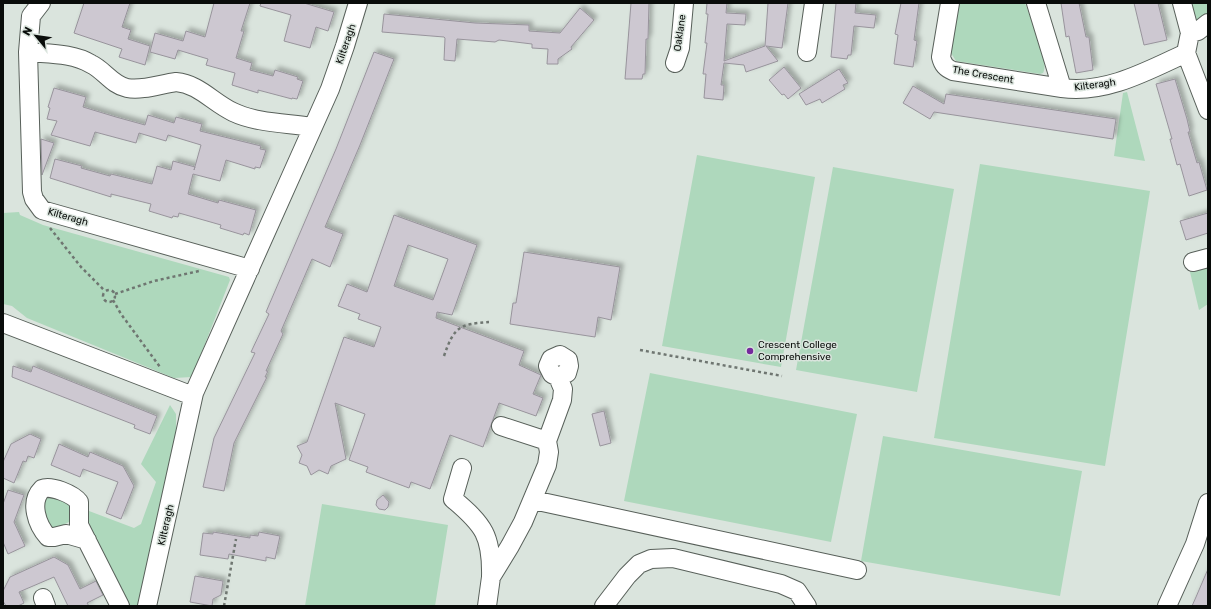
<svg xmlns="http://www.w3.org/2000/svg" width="1211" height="609" viewBox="0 0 1211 609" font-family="Rubik,sans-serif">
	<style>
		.green { fill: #aed8bc }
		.building { fill: #cdc8d1; stroke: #98949c; fill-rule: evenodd; filter: url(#shadow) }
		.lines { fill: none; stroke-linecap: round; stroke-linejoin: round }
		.minor-casing { stroke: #58605a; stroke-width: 20 }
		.path { stroke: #6f7671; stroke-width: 2.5; stroke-dasharray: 3 3; stroke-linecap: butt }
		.minor { stroke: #fff; stroke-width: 18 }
		.poi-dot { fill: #742a9d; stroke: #dae4dd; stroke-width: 1.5 }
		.labels { text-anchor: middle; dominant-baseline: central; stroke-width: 3; stroke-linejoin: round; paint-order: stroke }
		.street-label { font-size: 10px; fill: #090c0a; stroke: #dae4dd }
		.poi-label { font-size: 10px; fill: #090c0a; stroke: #dae4dd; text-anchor: start }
	</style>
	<defs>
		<filter id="shadow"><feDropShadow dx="3.5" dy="-3.5" stdDeviation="2" flood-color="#0004"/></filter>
	</defs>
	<rect width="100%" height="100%" fill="#dae4dd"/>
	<path class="green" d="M958,3H1025C1030,17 1050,62 1043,73L1040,74L956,61L951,53Z
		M1189,3H1208V15L1197,22L1194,20Z
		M1127,92L1145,161L1114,156L1123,93Z
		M697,155L815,177L781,367L662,346Z
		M980,164L1150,191L1105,466L934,438Z
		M833,167L954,189L917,392L796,370Z
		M19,212L20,215L43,225L229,277L230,280L192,377L174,378L27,318L12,306L3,304V213Z
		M1208,266V304L1199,310L1190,272Z
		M650,373L857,414L831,542L624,501Z
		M170,405L176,414V435L141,600L138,606H128L90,526L88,518L89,511L134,528L141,524L156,482L141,464Z
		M883,436L1082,471L1060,596L861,561Z
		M50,494L71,503V521L53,530L42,514L43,499Z
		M322,504L448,525L435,606H305Z"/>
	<path class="building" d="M84,3H130L122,27L131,30L128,39L150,46L145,65L119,57L122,49L74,33Z
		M214,3H250L241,31H244L236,58L252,63L250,70L273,76L275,70L298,77L297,79L303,81L297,99L292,98V99L258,90V93L232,85L235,73L206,65L208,59L178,50L175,59L150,52L155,33L183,41L186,31L205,37Z
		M261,3H304L334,12L328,31L316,27L310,48L284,41L291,15L260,6Z
		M631,3H649L648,39H646L645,74H643L642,79H625Z
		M707,3H727L726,13L746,14L745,25L727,24L724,61L765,46L768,3H788L782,48L766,46L778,61L746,72L744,65L724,63L721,85H724L723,100L704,98L706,74H703L707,43H705L708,14H706Z
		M836,3H856L855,13L876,15L874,28L854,26L851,55H848L847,59L831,57Z
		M901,3H919L914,40L917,41L913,67L894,64L898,35L895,34Z
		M1061,3H1079L1086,37H1089L1093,70L1076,73L1069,36L1066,37Z
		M1134,3H1158L1167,40L1144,45Z
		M580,8L594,20L571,47L572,49L558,59V64H547L548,49L532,48V44L499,40L495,42L457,39L455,61L444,60L445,38L444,37L382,32L384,14L475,23L529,25V31L560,33Z
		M374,52L394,59L360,145L325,227L343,234L330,267L312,259L281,331L283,334L266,371H268L265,377H267L234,443L224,491L203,487L214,438L255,353L251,352L269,314L266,312L336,149Z
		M784,67L801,88L788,99L784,94L782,95L769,80Z
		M839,69L848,83L843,85L845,89L822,103L820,99L806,105L799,94Z
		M1175,79L1187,119L1190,132H1188L1197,163L1199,162L1207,190L1189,196L1180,164L1177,165L1170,139H1172L1156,84Z
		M913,86L944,104L946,94L1116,119L1113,139L934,112L930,119L903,103Z
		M54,88L86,97L83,107L116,117L145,125L148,115L174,123L176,117L202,124L200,131L261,146L260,149L266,150L260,168L255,167V169L226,160L220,181L193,174L188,194L218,203L219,200L256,210L249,235L244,233L243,235L220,228L221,225L179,213L178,217L173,216L172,218L149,211L151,204L111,194V197L50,178L55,159L82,166L81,168L110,176L111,174L152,184L157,166L171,170L173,161L195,167L194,170L201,145L168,135L166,141L139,133L136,143L95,132L90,146L51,135L57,121L47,119L50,108L48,107Z
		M41,139L54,143L42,175Z
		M1208,213V233L1186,240L1180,221Z
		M394,215L477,245L452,315L437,312L436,318L524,351L519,365L541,375L533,394L543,398L536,416L499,403L483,447L450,435L430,489L411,482L409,488L366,472L368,467L349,460L365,414L335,403L346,459L331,466L328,474L319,470L311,475L307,466L299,463L302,455L297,446L307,442L344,337L374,347L381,327L358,319L360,314L338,306L347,284L367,292ZM408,245L448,259L433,300L394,286Z
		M524,252L620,267L611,320L598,317L595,337L510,324L513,303H516Z
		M13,366L31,372L33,366L157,416L150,434L134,428L135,425L12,377Z
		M604,411L611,443L600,446L592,414Z
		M30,434L41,439L34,458L28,456L26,462L23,461L14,483L3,478V462L11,444Z
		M59,444L88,457L90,452L123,466L134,486L121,519L106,513L118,482L83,469L80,477L51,465Z
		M8,490L24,495L14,522L25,546L8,554L3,542V504Z
		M383,495L389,502L388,507L385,510L379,509L376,505L377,500Z
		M213,532L250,538V535L258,536L259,532L280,536L275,559L266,557V561L229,554L228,559L200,555L203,533L213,534Z
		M54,557L68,565L80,589L96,581L103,595L87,603L89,606H68L54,577L19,592L24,603L18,606H6L3,601V591L10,577Z
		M1208,569V606H1192L1196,597Z
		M195,576L223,581L221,595L213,599L212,606L190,602Z"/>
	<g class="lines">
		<defs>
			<path id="minor" d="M41,3L31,16L28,52L32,192L34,199L42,210L250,269
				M950,3L941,57C943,65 946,68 953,71L1062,88
				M1036,3L1062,88C1106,94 1147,71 1186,53
				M1182,3L1190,33L1186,53L1208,110
				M1190,33L1198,31L1208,23
				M28,52C49,54 73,53 91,64C104,70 112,85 127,88C142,91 161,84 176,82C199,84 212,102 233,112C256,123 287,123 312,127
				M807,52L814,3
				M675,63L680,48L684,3
				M1193,262L1208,258
				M3,323L193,396
				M501,426L547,441
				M462,468L453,499C484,525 492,536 491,577
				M533,500L857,570
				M87,540L66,534L54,537H48C37,525 29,502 42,489C51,485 73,494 79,502V525L120,606
				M43,598L46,606
				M147,606L194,393L330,89L345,46L358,3
				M487,606L491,577L510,546L523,522L547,465L549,452L547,441L562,400L563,389L558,377L552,374L548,366L551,359L560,355L568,360L569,366L567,373L558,377
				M604,606L627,576L639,564L651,559L673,558L781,584L797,591L807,606
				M1167,606L1195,544L1208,503"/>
		</defs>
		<use href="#minor" class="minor-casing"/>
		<path class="path" d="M50,228L81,267L105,291
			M103 296a6 6 0 1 1 12 0a6 6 0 1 1-12 0Z
			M115,294L154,281L199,271
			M113,300L121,314L160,367
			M640,350L782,376
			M444,356C454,327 459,324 489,322
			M224,606L236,539"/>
		<use href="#minor" class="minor"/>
	</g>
	<circle class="poi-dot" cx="750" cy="351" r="4"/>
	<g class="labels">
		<g class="street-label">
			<text transform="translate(680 33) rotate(-82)">Oaklane</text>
			<text transform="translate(346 44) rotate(-71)">Kilteragh</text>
			<text transform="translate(983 75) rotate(10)">The Crescent</text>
			<text transform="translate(1095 85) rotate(-8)">Kilteragh</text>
			<text transform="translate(68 217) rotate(16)">Kilteragh</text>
			<text transform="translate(166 525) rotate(-77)">Kilteragh</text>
		</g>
		<g class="poi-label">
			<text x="758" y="345">Crescent College<tspan x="758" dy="12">Comprehensive</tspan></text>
		</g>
	</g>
	<rect width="1211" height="609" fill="none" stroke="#090c0a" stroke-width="8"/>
	<g transform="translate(36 36) rotate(299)" stroke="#dae4dd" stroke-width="3" paint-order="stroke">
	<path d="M0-3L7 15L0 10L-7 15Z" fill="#090c0a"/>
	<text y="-6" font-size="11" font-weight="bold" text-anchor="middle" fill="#090c0a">N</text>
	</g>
</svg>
